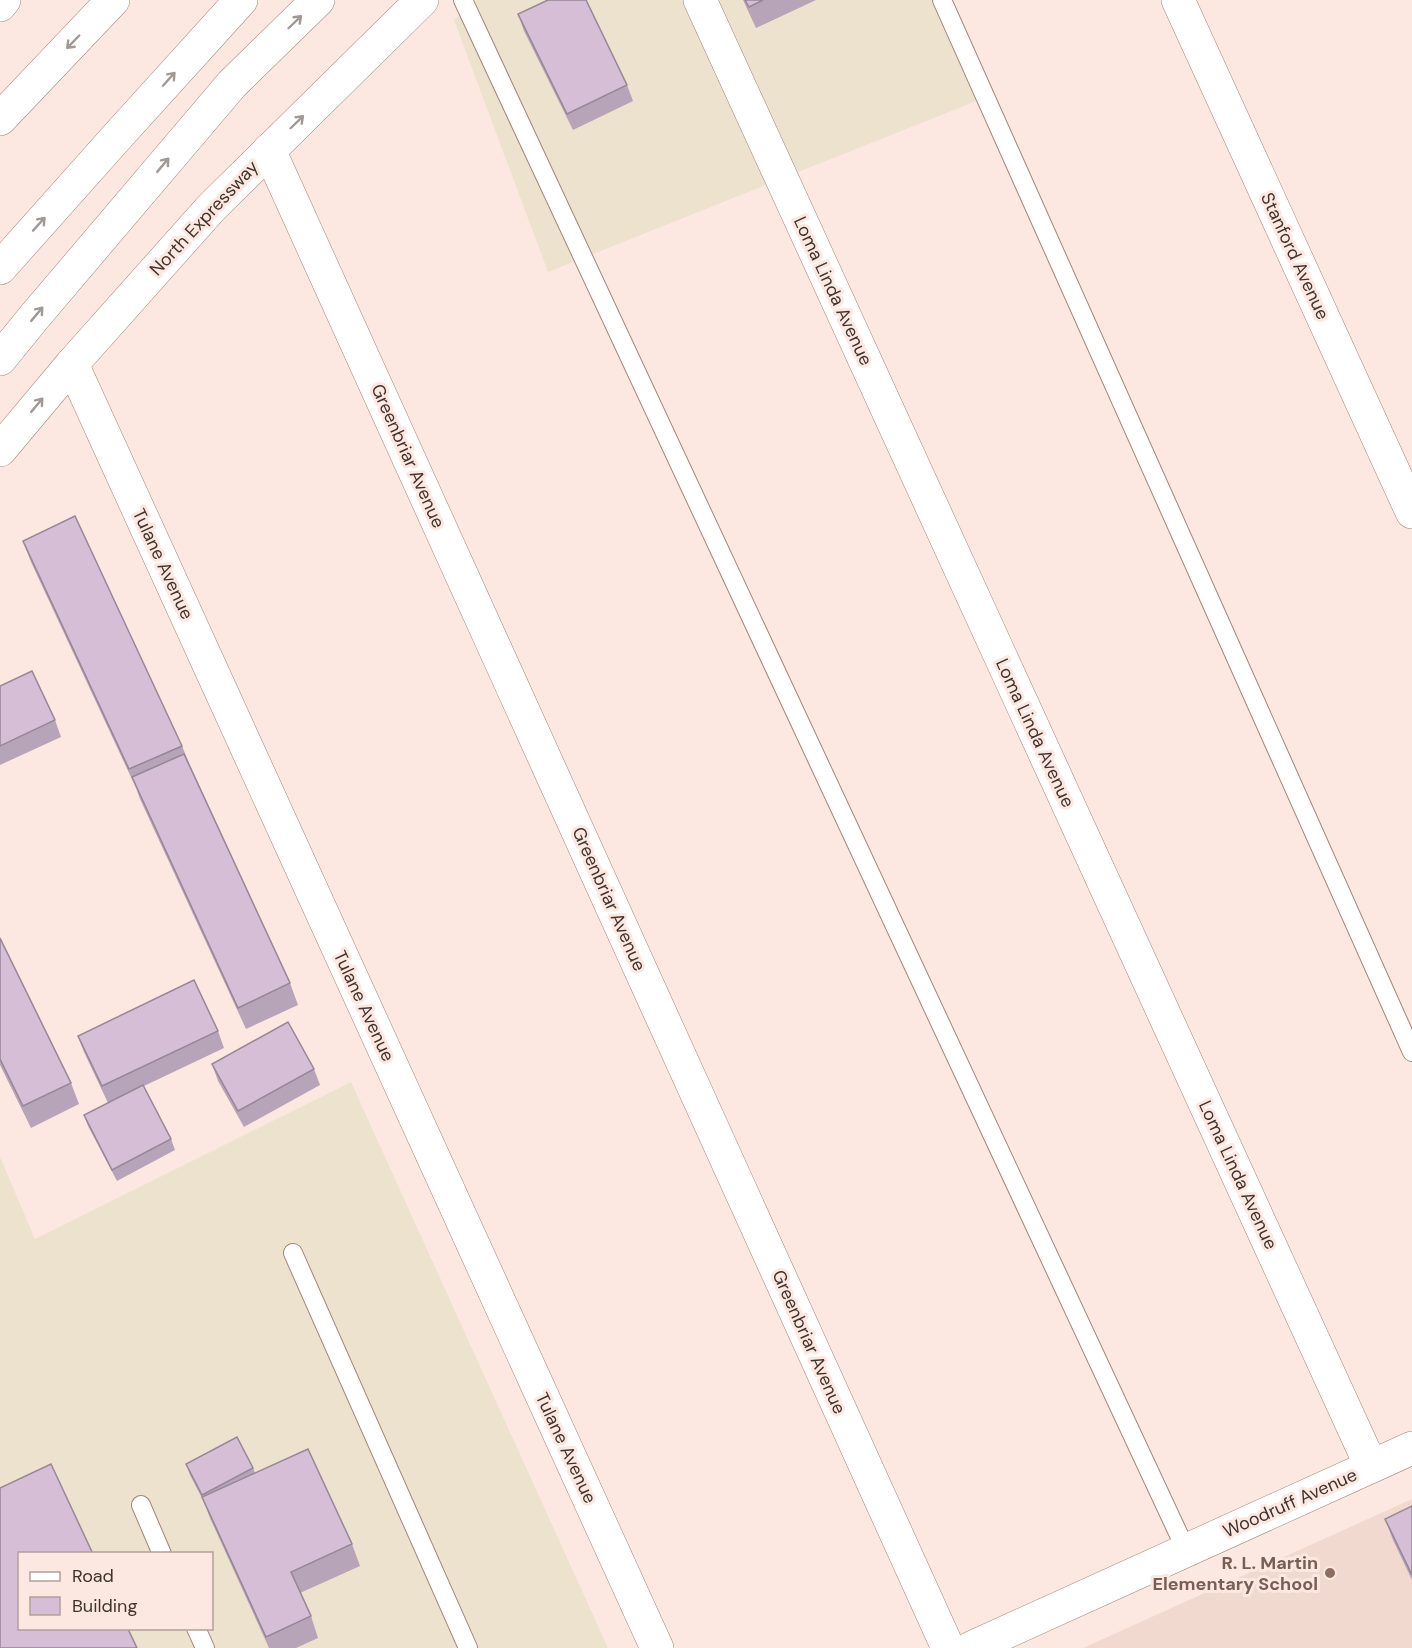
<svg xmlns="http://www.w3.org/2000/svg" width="1412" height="1648" viewBox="0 0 1412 1648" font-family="'DM Sans',sans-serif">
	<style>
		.commercial { fill: #ede2cd; fill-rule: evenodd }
		.built { fill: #f2d9cf }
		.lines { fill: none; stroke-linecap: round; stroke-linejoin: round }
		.service-casing { stroke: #a38578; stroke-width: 20 }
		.minor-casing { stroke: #a38578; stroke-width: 34 }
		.secondary-casing { stroke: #a38578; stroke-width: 34 }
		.motorway-casing { stroke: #a38578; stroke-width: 34 }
		.service { stroke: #fff; stroke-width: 18 }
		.minor { stroke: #fff; stroke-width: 33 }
		.secondary { stroke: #fff; stroke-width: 33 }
		.motorway { stroke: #fff; stroke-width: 33 }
		.wall { fill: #b8a4b8 }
		.building { fill: #d6bfd6; stroke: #968696; stroke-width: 1.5 }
		.oneway { stroke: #a09996 }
		.education-dot { fill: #8d6e63; stroke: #fce8e0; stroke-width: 2 }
		.labels { text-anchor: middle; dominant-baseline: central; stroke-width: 6; stroke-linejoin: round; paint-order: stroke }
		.street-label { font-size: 18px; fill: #40332e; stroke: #fce8e0 }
		.education-label { font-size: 18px; font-weight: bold; fill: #785e54; stroke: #fce8e0; text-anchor: end }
	</style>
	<rect width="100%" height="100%" fill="#fce8e0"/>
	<path class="commercial" d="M477,0H941L989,96L548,272L454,20Z
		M351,1082L608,1648H0V1157L35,1239ZM20,1554H212V1628H20Z"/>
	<path class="built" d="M1412,1499V1648H1083Z"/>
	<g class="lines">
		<defs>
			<path id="service" d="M463,0L1186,1550
				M942,0L1412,1052
				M293,1253L468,1648
				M141,1505L162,1554
				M196,1628L205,1648"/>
			<path id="minor" d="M700,0L1371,1466
				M1178,0L1412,512
				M269,150L948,1648
				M72,364L657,1648
				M971,1648L1412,1448"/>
			<path id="secondary" d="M0,450L72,364L211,208L422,0"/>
			<path id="motorway" d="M0,5L4,0
				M0,119L113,0
				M0,268L115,139L241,0
				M0,359L35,316L232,84L318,0"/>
		</defs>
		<use href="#service" class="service-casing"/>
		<use href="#minor" class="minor-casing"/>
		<use href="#secondary" class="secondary-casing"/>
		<use href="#motorway" class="motorway-casing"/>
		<use href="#service" class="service"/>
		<use href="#minor" class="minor"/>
		<use href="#secondary" class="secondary"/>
		<use href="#motorway" class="motorway"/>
	</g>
	<path class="wall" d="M743,0H816L756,28Z
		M518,14L627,85L633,101L573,130L524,31Z
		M23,541L182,746L189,763L290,983L298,1005L246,1029L140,799L136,788L31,562Z
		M0,686L55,720L61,737L0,765Z
		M0,938L71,1083L79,1104L31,1128L0,1065Z
		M218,1031L224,1048L144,1086L171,1139L175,1150L117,1181L88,1126L84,1115L108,1103L84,1052L78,1036Z
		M212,1064L314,1069L320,1085L244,1127L218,1081Z
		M186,1464L253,1468L255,1473L352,1544L360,1566L300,1593L311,1616L318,1638L296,1648H269L210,1518L204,1502L190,1475Z
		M1412,1506V1580L1393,1540L1385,1519Z"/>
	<path class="building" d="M548,0H586L627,85L567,114L518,14Z
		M745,0H763L749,7Z
		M75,516L182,746L129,769L23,541Z
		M32,671L55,720L0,746V686Z
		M184,754L290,983L238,1008L132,777Z
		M0,938L71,1083L23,1106L0,1059Z
		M194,980L218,1031L102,1086L78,1036Z
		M288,1022L314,1069L238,1111L212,1064Z
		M143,1085L171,1139L112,1170L84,1115Z
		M237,1437L253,1468L202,1495L186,1464Z
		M308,1449L352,1544L291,1572L311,1616L266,1637L202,1497Z
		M51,1464L93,1554H20V1629H128L137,1648H0V1488Z
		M1412,1506V1575L1385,1519Z"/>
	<defs><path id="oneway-shaft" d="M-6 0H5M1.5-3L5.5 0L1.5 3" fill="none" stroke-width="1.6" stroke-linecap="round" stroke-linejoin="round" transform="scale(1.5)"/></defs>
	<g class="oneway">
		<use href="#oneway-shaft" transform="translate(295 22) rotate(-44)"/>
		<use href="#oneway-shaft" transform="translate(73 42) rotate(134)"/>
		<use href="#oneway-shaft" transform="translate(169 79) rotate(-48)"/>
		<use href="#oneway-shaft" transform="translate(297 122) rotate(-44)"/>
		<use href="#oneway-shaft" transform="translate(163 165) rotate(-50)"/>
		<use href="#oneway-shaft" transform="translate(39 224) rotate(-48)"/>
		<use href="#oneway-shaft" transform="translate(37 314) rotate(-50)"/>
		<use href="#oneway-shaft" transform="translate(37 405) rotate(-50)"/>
	</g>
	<circle class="education-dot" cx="1330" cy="1573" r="6"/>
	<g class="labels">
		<g class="street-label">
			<text transform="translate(204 218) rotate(-47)">North Expressway</text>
			<text transform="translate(1295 256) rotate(65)">Stanford Avenue</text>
			<text transform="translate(833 291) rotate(65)">Loma Linda Avenue</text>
			<text transform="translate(408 456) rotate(66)">Greenbriar Avenue</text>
			<text transform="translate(163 564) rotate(65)">Tulane Avenue</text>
			<text transform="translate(1035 733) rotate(65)">Loma Linda Avenue</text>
			<text transform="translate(609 899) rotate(66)">Greenbriar Avenue</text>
			<text transform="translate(364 1006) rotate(65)">Tulane Avenue</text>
			<text transform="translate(1238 1175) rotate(65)">Loma Linda Avenue</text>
			<text transform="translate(809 1342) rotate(66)">Greenbriar Avenue</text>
			<text transform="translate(566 1448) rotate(65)">Tulane Avenue</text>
			<text transform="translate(1290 1503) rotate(-24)">Woodruff Avenue</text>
		</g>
		<g class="education-label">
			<text x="1318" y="1563">R. L. Martin<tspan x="1318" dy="21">Elementary School</tspan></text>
		</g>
	</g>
	<rect x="18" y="1552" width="195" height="78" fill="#fce8e0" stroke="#b1a099" stroke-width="1.5"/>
	<rect x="30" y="1572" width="30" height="9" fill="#ffffff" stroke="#b1a099" stroke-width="1.5"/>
	<text x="72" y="1582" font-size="18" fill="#40332e">Road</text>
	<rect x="30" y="1597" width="30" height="18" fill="#d6bfd6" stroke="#b1a099" stroke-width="1.5"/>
	<text x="72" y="1612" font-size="18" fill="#40332e">Building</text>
</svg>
